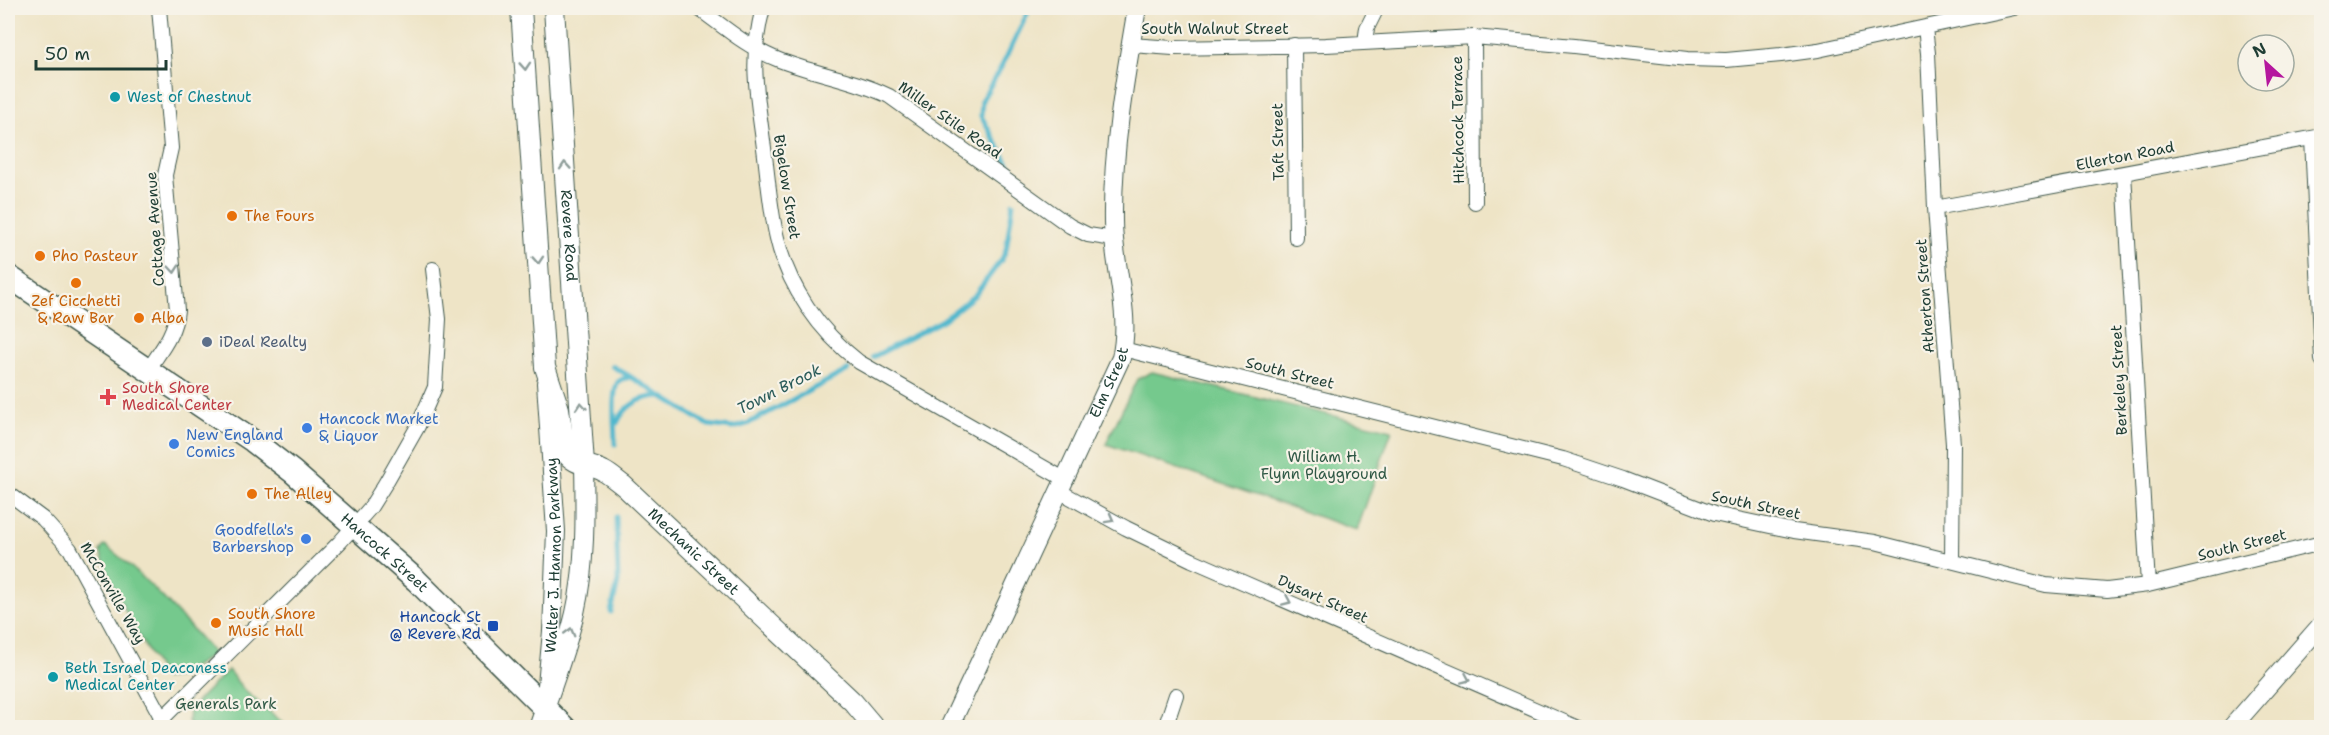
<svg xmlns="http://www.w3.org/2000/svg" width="2329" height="735" viewBox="0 0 2329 735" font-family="'Shantell Sans',sans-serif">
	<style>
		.green { fill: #75c98d; stroke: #4a8360; stroke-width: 1.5 }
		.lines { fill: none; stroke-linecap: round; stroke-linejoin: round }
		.stream { stroke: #4fb7cd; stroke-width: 5 }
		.minor-casing { stroke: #3e564a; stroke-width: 16 }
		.tertiary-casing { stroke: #3e564a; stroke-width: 20 }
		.secondary-casing { stroke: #3e564a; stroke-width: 22 }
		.primary-casing { stroke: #3e564a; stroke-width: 25 }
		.minor { stroke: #fff; stroke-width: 14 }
		.tertiary { stroke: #fff; stroke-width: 18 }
		.secondary { stroke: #fff; stroke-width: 20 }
		.primary { stroke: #fff; stroke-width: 22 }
		.oneway { stroke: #8f9e9a }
		.culture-dot { fill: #0f9aa8; stroke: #f7f3e8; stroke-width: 2 }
		.food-dot { fill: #e8710a; stroke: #f7f3e8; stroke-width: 2 }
		.service-dot { fill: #5c6f8a; stroke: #f7f3e8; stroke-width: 2 }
		.health-dot { fill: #e0444e; stroke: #f7f3e8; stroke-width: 2 }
		.shop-dot { fill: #3f7fe0; stroke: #f7f3e8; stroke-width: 2 }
		.transit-dot { fill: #1a4fb4; stroke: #f7f3e8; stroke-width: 2 }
		.labels { text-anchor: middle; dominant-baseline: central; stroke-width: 4.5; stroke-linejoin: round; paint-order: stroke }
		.street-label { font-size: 15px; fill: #1f3d34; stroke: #f7f3e8 }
		.culture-label { font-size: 15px; fill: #0d838f; stroke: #f7f3e8; text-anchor: start }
		.food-label { font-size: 15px; fill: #c56008; stroke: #f7f3e8; text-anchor: start }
		.service-label { font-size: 15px; fill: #4e5e75; stroke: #f7f3e8; text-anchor: start }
		.health-label { font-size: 15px; fill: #be3a42; stroke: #f7f3e8; text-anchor: start }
		.shop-label { font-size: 15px; fill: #366cbe; stroke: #f7f3e8; text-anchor: start }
		.park-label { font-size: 15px; fill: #305946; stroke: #f7f3e8 }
		.transit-label { font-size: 15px; fill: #164399; stroke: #f7f3e8; text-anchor: end }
		.water-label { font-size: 16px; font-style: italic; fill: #2b5c5a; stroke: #f7f3e8 }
	</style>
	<rect width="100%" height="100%" fill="#f7f3e8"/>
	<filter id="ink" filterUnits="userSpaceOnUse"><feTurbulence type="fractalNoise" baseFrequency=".0167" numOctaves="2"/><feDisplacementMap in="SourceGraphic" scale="12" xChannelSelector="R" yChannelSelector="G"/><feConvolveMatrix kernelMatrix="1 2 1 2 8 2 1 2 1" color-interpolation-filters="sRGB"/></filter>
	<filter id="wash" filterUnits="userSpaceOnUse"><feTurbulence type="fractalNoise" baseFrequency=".008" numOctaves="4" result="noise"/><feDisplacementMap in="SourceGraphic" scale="24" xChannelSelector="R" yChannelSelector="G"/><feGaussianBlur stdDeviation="1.35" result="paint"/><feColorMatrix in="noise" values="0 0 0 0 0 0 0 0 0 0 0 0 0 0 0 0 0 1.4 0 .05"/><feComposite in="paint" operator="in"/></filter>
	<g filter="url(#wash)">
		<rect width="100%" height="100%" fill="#eee4c6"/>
		<path class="green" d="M1152,372L1392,430L1357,530L1106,444L1137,379Z
			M105,545C146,577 180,615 214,654L176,678L164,679C140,638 115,597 100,551Z
			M228,670L245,691L288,727H192L188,721L189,709Z"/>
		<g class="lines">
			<path class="stream" d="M1010,167L981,116L982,100L1003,64L1030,8
				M873,357L943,320L975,295L1002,259L1006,250L1013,203
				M612,366L631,377
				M617,423C625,405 641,397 660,396
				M615,444C615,430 611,392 618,382C622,378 626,378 631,377L708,425L733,428L747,424L848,370
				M611,612L618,582L616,517"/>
		</g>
	</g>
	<g filter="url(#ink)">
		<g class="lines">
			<defs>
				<path id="minor" d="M698,8C724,27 748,48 779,60C815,74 854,79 889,96L1070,226L1088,235L1114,239
					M763,8C749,61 757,94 764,148C768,178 770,209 777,238C788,287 820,332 859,362L1064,479
					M1925,28L1928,53L1935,208L1953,444L1952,561
					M1474,37L1475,202
					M1365,42L1367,28L1377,8
					M1131,45L1173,48L1326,45L1474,37L1574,46L1687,59L1726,60L1781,55L1818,50L2014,8
					M1294,45L1296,238
					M2312,138L2322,360
					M2124,173L2148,585
					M1935,208L2322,136
					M1123,349L1563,459L1623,479L1714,514L1794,531L1875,542L2046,585L2107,590L2148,585L2322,543
					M148,370C161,350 175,334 177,310L165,175L171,148L159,8
					M1059,491L1126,528L1192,560L1578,728
					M8,493L43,519L70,549L166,726
					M153,728L340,542L370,508L385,484L418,426L435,387L439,319L433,269
					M1165,728L1176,695"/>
				<g id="tertiary">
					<path id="s1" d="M545,707L552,631L556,531L546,383"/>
					<path d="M538,728C551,690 566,652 575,613C586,565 585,514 584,465"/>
					<path id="s2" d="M949,728L1121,358C1132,313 1113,267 1113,221C1112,151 1125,77 1137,8"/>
					<path d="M2231,728L2322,624"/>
				</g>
				<g id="secondary">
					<path id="s3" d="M521,8L545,367L559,409L565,451C573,466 590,464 603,471C611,475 617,481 624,486L853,702L875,728"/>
					<path id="s4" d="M554,8L584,465"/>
				</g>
				<g id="primary">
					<path id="s5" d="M8,276L253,441L293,472L416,580L565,728"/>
				</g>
			</defs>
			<use href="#minor" class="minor-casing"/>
			<use href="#tertiary" class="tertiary-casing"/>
			<use href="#secondary" class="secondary-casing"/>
			<use href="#primary" class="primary-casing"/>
			<use href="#minor" class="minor"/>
			<use href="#tertiary" class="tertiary"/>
			<use href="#secondary" class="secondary"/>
			<use href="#primary" class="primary"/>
		</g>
		<defs><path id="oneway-chevron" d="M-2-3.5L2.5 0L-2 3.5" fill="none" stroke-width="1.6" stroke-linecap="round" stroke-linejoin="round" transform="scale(1.5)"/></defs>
		<g class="oneway">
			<use href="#oneway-chevron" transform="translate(525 66) rotate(86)"/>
			<use href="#oneway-chevron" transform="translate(565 166) rotate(-94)"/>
			<use href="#oneway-chevron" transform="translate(538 260) rotate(86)"/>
			<use href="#oneway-chevron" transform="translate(174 269) rotate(85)"/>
			<use href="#oneway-chevron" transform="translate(581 406) rotate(-95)"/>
			<use href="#oneway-chevron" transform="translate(1110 519) rotate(29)"/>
			<use href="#oneway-chevron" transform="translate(1287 601) rotate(24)"/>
			<use href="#oneway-chevron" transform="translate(570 632) rotate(-75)"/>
			<use href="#oneway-chevron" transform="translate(1466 679) rotate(24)"/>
		</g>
	</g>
	<g class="culture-dot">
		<circle cx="115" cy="97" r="6"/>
		<circle cx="53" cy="677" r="6"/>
	</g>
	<g class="food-dot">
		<circle cx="232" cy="216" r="6"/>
		<circle cx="40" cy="256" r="6"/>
		<circle cx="76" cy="283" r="6"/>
		<circle cx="139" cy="318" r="6"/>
		<circle cx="252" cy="494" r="6"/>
		<circle cx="216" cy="623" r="6"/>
	</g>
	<circle class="service-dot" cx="207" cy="342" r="6"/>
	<path class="health-dot" d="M105 388h6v6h6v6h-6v6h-6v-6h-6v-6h6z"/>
	<g class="shop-dot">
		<circle cx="307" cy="428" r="6"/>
		<circle cx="174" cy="444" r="6"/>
		<circle cx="306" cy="539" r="6"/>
	</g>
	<rect class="transit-dot" x="487" y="620" width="12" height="12" rx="3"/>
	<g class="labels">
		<g class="street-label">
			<text x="1215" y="29">South Walnut Street</text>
			<text transform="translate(950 120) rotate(35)">Miller Stile Road</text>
			<text transform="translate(1458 120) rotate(-91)">Hitchcock Terrace</text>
			<text transform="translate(1278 142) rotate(-91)">Taft Street</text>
			<text transform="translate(2125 156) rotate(-11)">Ellerton Road</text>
			<text transform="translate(787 187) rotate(81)">Bigelow Street</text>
			<text transform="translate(155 229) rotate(-94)">Cottage Avenue</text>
			<text stroke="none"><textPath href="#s4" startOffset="228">Revere Road</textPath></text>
			<text transform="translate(1925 296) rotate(-94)">Atherton Street</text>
			<text transform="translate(1290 373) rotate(14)">South Street</text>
			<text transform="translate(2119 380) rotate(-93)">Berkeley Street</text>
			<text stroke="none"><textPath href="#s2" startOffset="381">Elm Street</textPath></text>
			<text transform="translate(1756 505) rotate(12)">South Street</text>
			<text transform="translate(2242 545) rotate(-14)">South Street</text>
			<text stroke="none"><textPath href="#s5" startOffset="468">Hancock Street</textPath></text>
			<text stroke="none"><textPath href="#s3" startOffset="612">Mechanic Street</textPath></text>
			<text stroke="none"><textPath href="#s1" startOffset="152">Walter J. Hannon Parkway</textPath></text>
			<text transform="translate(113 593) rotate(60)">McConville Way</text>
			<text transform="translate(1323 599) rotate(24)">Dysart Street</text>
		</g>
		<g class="culture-label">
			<text x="127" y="97">West of Chestnut</text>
			<text x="65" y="668">Beth Israel Deaconess<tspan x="65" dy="17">Medical Center</tspan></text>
		</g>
		<g class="food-label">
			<text x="244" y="216">The Fours</text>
			<text x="52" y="256">Pho Pasteur</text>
			<text x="76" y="301" text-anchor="middle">Zef Cicchetti<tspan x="76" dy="17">&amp; Raw Bar</tspan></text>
			<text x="151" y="318">Alba</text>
			<text x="264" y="494">The Alley</text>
			<text x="228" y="614">South Shore<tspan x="228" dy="17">Music Hall</tspan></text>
		</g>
		<g class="service-label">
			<text x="219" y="342">iDeal Realty</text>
		</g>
		<g class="health-label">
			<text x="122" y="388">South Shore<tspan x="122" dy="17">Medical Center</tspan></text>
		</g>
		<g class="shop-label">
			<text x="319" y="419">Hancock Market<tspan x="319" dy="17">&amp; Liquor</tspan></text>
			<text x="186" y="435">New England<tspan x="186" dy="17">Comics</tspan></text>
			<text x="294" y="530" text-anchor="end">Goodfella's<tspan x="294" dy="17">Barbershop</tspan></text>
		</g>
		<g class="park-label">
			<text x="1324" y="457">William H.<tspan x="1324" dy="17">Flynn Playground</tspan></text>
			<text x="226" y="704">Generals Park</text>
		</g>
		<g class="transit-label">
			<text x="481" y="617">Hancock St<tspan x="481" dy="17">@ Revere Rd</tspan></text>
		</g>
		<g class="water-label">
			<text transform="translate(779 389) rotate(-27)">Town Brook</text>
		</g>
	</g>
	<rect width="2329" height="735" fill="none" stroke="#f7f3e8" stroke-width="30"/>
	<g transform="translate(2266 63) rotate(333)"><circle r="28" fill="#f7f3e8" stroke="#a1aaa0" stroke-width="1.5"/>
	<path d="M0-4.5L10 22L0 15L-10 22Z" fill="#b5179e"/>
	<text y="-9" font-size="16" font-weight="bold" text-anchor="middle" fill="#1f3d34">N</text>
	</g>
	<path d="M36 60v9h130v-9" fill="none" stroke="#1f3d34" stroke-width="3"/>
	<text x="45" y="60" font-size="18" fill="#1f3d34" stroke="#f7f3e8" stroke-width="4.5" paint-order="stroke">50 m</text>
</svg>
